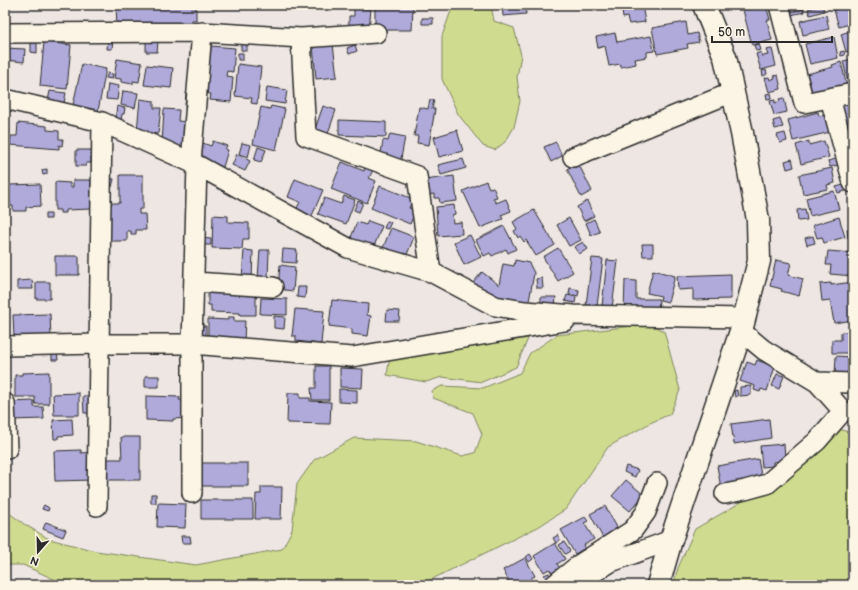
<svg xmlns="http://www.w3.org/2000/svg" width="858" height="590" viewBox="0 0 858 590" font-family="'Balsamiq Sans',sans-serif">
	<style>
		.green { fill: #cfdc8f; stroke: #7d845d }
		.building { fill: #b0aadb; stroke: #2b2b2b }
		.lines { fill: none; stroke-linecap: round; stroke-linejoin: round }
		.street-casing { stroke: #2b2b2b; stroke-width: 22 }
		.secondary-casing { stroke: #2b2b2b; stroke-width: 25 }
		.street { stroke: #fcf5e5; stroke-width: 19 }
		.secondary { stroke: #fcf5e5; stroke-width: 22 }
	</style>
	<rect width="100%" height="100%" fill="#ede6e3"/>
	<filter id="ink" filterUnits="userSpaceOnUse"><feTurbulence type="fractalNoise" baseFrequency=".025" numOctaves="2"/><feDisplacementMap in="SourceGraphic" scale="8" xChannelSelector="R" yChannelSelector="G"/><feConvolveMatrix kernelMatrix="1 2 1 2 8 2 1 2 1" color-interpolation-filters="sRGB"/></filter>
	<g filter="url(#ink)">
		<path class="green" d="M453,5H491L494,21L514,28L521,55L517,77L520,101L514,127L506,141L495,150L483,146L458,114L442,79V36Z
			M650,324L664,331L680,390L670,414L650,423L608,447L566,509L538,527L420,585H71L60,582L23,565H5V510L24,524L49,539L96,551L196,565L282,549L292,530L297,484L314,460L354,438L416,441L462,456L475,453L482,434L473,413L433,398L432,391L442,386L483,388L520,373L530,353L557,335Z
			M530,334L516,367L482,382L442,377L426,382L387,375L390,356Z
			M829,425L853,434V585H809L787,582L757,585H673L678,568L695,529L769,486Z"/>
		<path class="building" d="M116,5H196V20H192V25L117,27Z
			M375,5H413L412,30H375Z
			M502,5H525L526,14L503,16Z
			M625,5H642L645,22L629,24L627,17L623,18L622,11L626,10Z
			M736,5H752L737,9Z
			M766,5L770,20H767L772,40L752,45L743,10Z
			M822,5L824,11L810,15L808,9Z
			M850,5H853V23L839,27L834,10Z
			M354,8L371,9L369,29L349,27V16H354Z
			M803,9L804,12L787,16V13Z
			M826,15L829,29L803,35L800,21Z
			M422,18H433V24H422Z
			M686,22L688,35L697,33L699,42L687,44L688,48L657,54L652,28Z
			M853,30V50L846,52L841,34Z
			M615,33L617,42L651,36L654,51L647,52V57L635,59L636,64L621,67L620,64L609,66L605,46L598,48L596,37Z
			M834,37L838,58L810,64L805,44Z
			M108,39L113,40L112,49H107Z
			M146,40L158,41L157,52H146Z
			M44,42L71,45L67,89L40,86Z
			M31,43H37V53L31,52Z
			M241,43H247V51L241,50Z
			M333,44L337,77L316,79L313,45Z
			M759,44L761,50L756,51L754,45Z
			M355,45L357,51L349,54L347,48Z
			M211,46L235,48L233,72L227,71L226,76L233,77L231,102L210,100L211,94L201,93L203,75H208Z
			M5,48L25,49L24,62L5,60Z
			M772,49L776,66L761,70L756,54L761,52L762,56L768,55L766,50Z
			M844,51L845,55L841,56L840,52Z
			M238,53H243V60H238Z
			M117,59L142,63L139,82L133,81V84L121,82V79L114,78Z
			M853,59V86L849,87L843,61Z
			M841,62L847,87L821,94L820,90L812,92L807,74L833,67L832,65Z
			M82,64L106,69L98,111L73,105Z
			M238,64L261,67L257,104L251,103L252,98L235,96Z
			M147,65L173,68L171,88L144,85Z
			M766,70L767,74L763,76L762,71Z
			M108,73L113,74L112,79L106,78Z
			M778,75L781,89L769,92L765,78L769,77L770,80L775,78L774,76Z
			M108,84L119,86L117,100L106,99Z
			M267,87L287,90L285,104L265,101Z
			M50,91L66,93L63,108L47,106Z
			M123,91L138,93L135,108L121,105Z
			M186,93L193,94L191,107H185Z
			M771,93L772,98L767,99L766,94Z
			M784,98L787,112L774,115L770,101L775,100V103L780,101L779,99Z
			M140,99L154,101V108H161L158,134L137,131Z
			M430,100H434L432,109H435L429,145L417,143L418,136H414L419,107L428,109Z
			M852,102L853,107V143L851,144L840,105Z
			M117,106L125,108L124,114H122L121,121L115,120Z
			M271,106L285,109L276,150L253,144L261,107L270,109Z
			M323,106L336,110L326,139L313,135Z
			M164,109L179,110L178,121L188,122L186,155L162,146Z
			M818,112L819,116L826,115L830,132L793,141L788,120Z
			M780,119L783,127L775,129L773,121Z
			M339,120L386,122V137L339,135Z
			M18,123L47,126V130L59,131V139H63L62,146L59,145V149L10,145L11,136H17Z
			M457,130L463,151L439,157L434,137Z
			M785,133L787,141L780,143L777,135Z
			M390,134L405,137L400,164L380,160L383,140L388,141Z
			M213,141L227,146L225,149L228,150L223,167L194,156L200,142L211,146Z
			M809,141V145L824,141L829,157L801,164L796,145Z
			M556,142L562,156L551,162L544,147Z
			M242,143L251,145L248,157L239,154Z
			M258,147L266,150L261,162L254,160Z
			M76,150H91V163H86V166H76Z
			M237,154L250,161L245,171L232,165Z
			M840,158L842,164L830,167L828,161Z
			M463,159L466,168L441,175L438,165Z
			M792,159L794,167L787,169L785,161Z
			M342,162L364,171L365,167L373,170L369,178L376,181L367,203L331,189Z
			M578,163L592,191L581,197L567,169Z
			M832,168L835,183L827,185L828,189L803,194L799,175Z
			M47,169V174L43,175L42,170Z
			M120,175H143V209H139V214H145L146,230H136V234H131V231H127V241H104V203H120Z
			M454,176L457,201L440,203L439,198H434V194L427,195L425,180Z
			M108,178L114,179L112,187L107,185Z
			M295,179L323,190L311,218L295,212L300,202L288,197Z
			M73,180H91V209L66,210V213H60V210H55V182L70,183V187H73Z
			M486,181L489,188L493,187L497,197L493,198L496,203L506,199L511,211L501,215L503,219L480,228L463,191Z
			M40,184L41,206L26,207V211H13V206H10L9,185Z
			M847,184L849,190L838,193L836,187Z
			M380,186L413,199L409,208L416,210L410,224L371,208Z
			M834,191L839,209L810,216L806,198Z
			M344,196L355,200L346,224L318,214L324,198L341,204Z
			M358,201L363,203L359,212L354,210Z
			M587,201L594,216L584,221L577,207Z
			M454,205L455,214L452,215L453,223L461,222L462,234L438,236L436,207Z
			M805,209L807,220L798,221L797,210Z
			M534,210L555,245L536,256L526,240L524,242L520,236L518,238L514,231L517,229L513,222Z
			M45,214H51V219H45Z
			M213,215L228,216V222L249,223V239H243L242,249L212,248Z
			M839,217L845,237L824,243L822,237L817,238L813,225Z
			M569,218L581,240L569,246L557,225Z
			M594,219L600,232L591,235L586,223Z
			M368,221L382,226L373,249L350,240L357,222L366,225Z
			M387,221L391,222L388,229L384,228Z
			M504,226L516,249L508,253L506,249L492,256L490,253L484,256L476,240Z
			M391,228L414,237L406,257L383,248Z
			M853,228V237L848,238L847,229Z
			M470,235L481,257L464,265L454,242Z
			M813,236L815,243L807,245L805,238Z
			M200,238L211,239V245H200Z
			M583,242L588,249L579,254L574,247Z
			M642,244H653V256H643Z
			M558,248L573,272L558,281L543,257Z
			M283,249L297,250L296,263L282,262Z
			M244,250L253,251L252,279H242Z
			M260,250H269L268,279L258,278Z
			M828,251L853,253V276L830,274L831,265H826Z
			M55,256H79V275H55Z
			M592,258L603,259L597,306L586,305Z
			M515,260L529,263L534,273L528,307L494,301L473,283L482,272L499,285L503,264L514,266Z
			M607,260L618,261L612,308L602,306Z
			M776,260L791,263L788,275L803,279L799,296L781,291L782,289L770,286Z
			M280,265L295,267L293,291L278,289Z
			M653,270L675,276L668,302L660,300L661,296L647,293Z
			M731,274V299L693,300V289L678,290L677,276Z
			M542,278L543,288H537L536,279Z
			M32,280L33,289H17V281Z
			M625,280L636,281V299H659L658,312L624,311Z
			M36,282H50V299H36Z
			M853,282V320L834,323L830,300L822,301L820,284L831,283V285Z
			M298,287H306L305,298L297,297Z
			M570,288L579,290L578,296L569,294Z
			M208,289L256,293V315H240V313L211,312V305H208Z
			M567,295L576,297L575,303L565,301Z
			M541,297H556L555,306H541Z
			M261,298L287,299V315L260,314Z
			M332,300L368,304L367,315L371,316L368,336L352,334V329L329,326Z
			M295,309L324,311L321,344L296,341V336H292Z
			M387,310L400,311L399,321H386Z
			M50,314L51,338H14L13,315Z
			M274,316L285,317L284,329L274,328Z
			M228,317H234V321H245L244,341L208,340V319L228,320Z
			M198,326H206V336H198Z
			M841,332H853V353H832V340H841Z
			M52,352H57L58,360H52Z
			M836,356L853,357V377L835,375Z
			M757,360L775,367L767,391L761,389L760,392L754,390L755,386L740,381L747,362L755,365Z
			M316,366H329V400H312L311,388H316Z
			M340,368L363,369L362,388L340,387Z
			M49,372V404H35V397H15V375H22V373Z
			M777,374L784,376L779,389L772,386Z
			M145,376H159V387H145Z
			M751,386V395L740,396V387Z
			M339,389L357,390V403L339,402Z
			M737,390L738,396L735,397L734,391Z
			M79,393V415H54L53,394Z
			M288,393H300V398H310V401L331,402L330,424L287,423Z
			M83,396H93V413H84Z
			M146,396L180,397L179,400H189V418L173,419V421L146,420Z
			M34,401V407H43L44,419L10,420L9,402Z
			M72,419L73,435L58,436V439H54L53,420Z
			M769,419L771,438L734,444L731,424Z
			M121,437H140V480H105V459H122Z
			M784,444L785,458H781L782,461L773,462V466L762,467L760,446Z
			M81,450V453L93,452L94,480L55,481L54,451Z
			M758,459L761,475L755,476L756,481L721,488L717,466Z
			M202,463H248V486H196L197,472H202Z
			M5,464H7L8,479H5Z
			M626,466L638,470L635,477L624,472Z
			M626,480L644,495L630,511L612,496Z
			M261,487H282L281,519H255L256,494H261Z
			M151,494H156V503H151Z
			M201,500H253V519H201Z
			M158,503L186,504L185,528L157,527Z
			M44,505L49,508L48,511L42,509Z
			M605,506L618,529L603,538L590,514Z
			M585,517L588,521L584,523L594,539L584,545L585,548L575,554L561,530Z
			M46,522L66,530L63,537L43,529Z
			M558,535L560,540L556,543L553,538Z
			M181,536H190L191,543H182Z
			M564,542L570,551L565,554L559,545Z
			M555,543L565,559L557,564L560,568L552,573L549,569L544,572L534,556Z
			M530,554L533,559L529,562L526,557Z
			M525,558L535,576L531,578L535,585H511L503,570Z
			M549,573L552,578L547,580L544,575Z"/>
		<g class="lines">
			<defs>
				<path id="street" d="M779,5L804,103L853,93
					M5,33L202,32L301,38L376,33
					M301,38L306,136L417,176L431,272
					M830,98L853,183
					M5,99L102,122L197,165L348,248L431,272L495,306L525,311L574,315L745,318
					M573,157L733,92
					M191,162L202,32
					M194,282L273,287
					M5,346L99,344H192L352,357L565,321
					M817,382L853,383
					M5,403L7,449
					M192,493V344L197,165
					M725,494L745,490L767,484L817,441L843,411L817,382L764,350L741,331
					M97,506L102,122
					M554,585L580,564L633,530L646,512L657,483
					M578,585L582,580L611,562L671,540"/>
				<path id="secondary" d="M658,585L671,540L741,331L759,261L758,220L742,133L725,57L704,5"/>
			</defs>
			<use href="#street" class="street-casing"/>
			<use href="#secondary" class="secondary-casing"/>
			<use href="#street" class="street"/>
			<use href="#secondary" class="secondary"/>
		</g>
	</g>
	<rect width="858" height="590" fill="none" stroke="#fcf5e5" stroke-width="20"/>
	<rect x="10" y="10" width="838" height="570" fill="none" stroke="#2b2b2b" stroke-width="1.5" filter="url(#ink)"/>
	<g transform="translate(38 552) rotate(200)" stroke="#fcf5e5" stroke-width="3" paint-order="stroke">
	<path d="M0-3L7 15L0 10L-7 15Z" fill="#2b2b2b"/>
	<text y="-6" font-size="11" font-weight="bold" text-anchor="middle" fill="#2b2b2b">N</text>
	</g>
	<path d="M712 36v6h120v-6" fill="none" stroke="#2b2b2b" stroke-width="2"/>
	<text x="718" y="36" font-size="12" fill="#2b2b2b" stroke="#fcf5e5" stroke-width="3" paint-order="stroke">50 m</text>
</svg>
